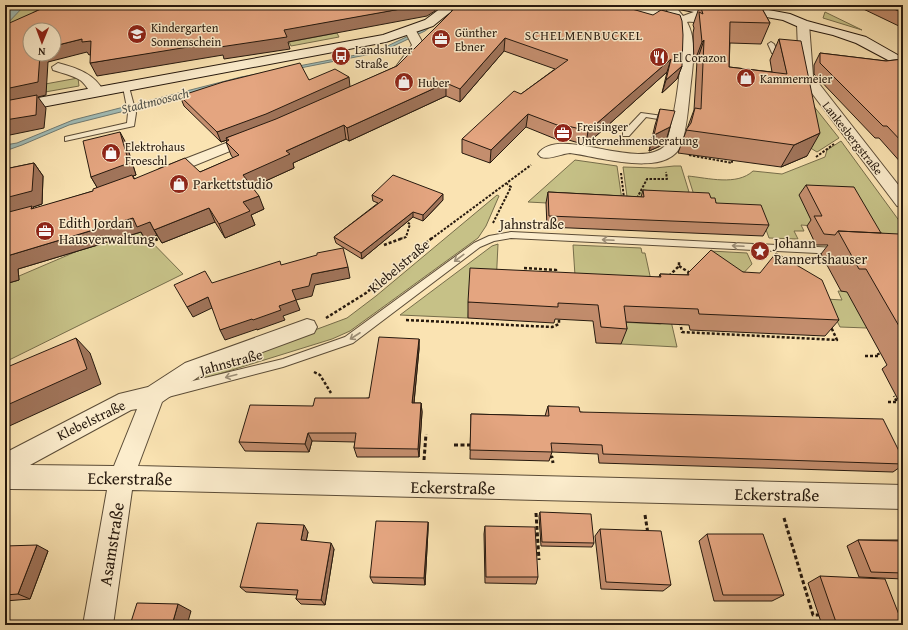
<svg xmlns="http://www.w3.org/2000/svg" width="908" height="630" viewBox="0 0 908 630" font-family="'Gentium Book Plus',serif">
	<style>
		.green { fill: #c6c187; stroke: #766d4a }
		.water { fill: #a1bcb6; stroke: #707b73 }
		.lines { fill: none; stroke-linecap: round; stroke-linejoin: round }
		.service-casing { stroke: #5b4c37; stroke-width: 2 }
		.minor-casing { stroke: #5b4c37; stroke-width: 2 }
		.secondary-casing { stroke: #26190e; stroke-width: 2 }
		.path-far3 { stroke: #26190e; stroke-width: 1.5; stroke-dasharray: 2 1; stroke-linecap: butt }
		.path-far2 { stroke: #26190e; stroke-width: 2; stroke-dasharray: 2.5 1.5; stroke-linecap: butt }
		.path-far1 { stroke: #26190e; stroke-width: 2.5; stroke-dasharray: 3 2; stroke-linecap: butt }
		.path { stroke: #26190e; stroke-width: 3; stroke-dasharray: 4 2.5; stroke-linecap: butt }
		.service { fill: #fcedcd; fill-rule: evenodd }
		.minor { fill: #fcedcd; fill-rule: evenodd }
		.secondary { fill: #fcedcd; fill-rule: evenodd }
		.wall { fill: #c48e6e; stroke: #26190e }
		.shaded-wall { fill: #a0745a; stroke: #26190e }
		.building { fill: #e4a580; stroke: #26190e }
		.oneway { stroke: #9c8e77 }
		.labels { text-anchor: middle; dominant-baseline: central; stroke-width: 3; stroke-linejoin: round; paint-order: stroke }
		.far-poi-label { font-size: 12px; fill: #26190e; stroke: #fcedcd; text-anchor: start }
		.far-street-label { font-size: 12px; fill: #26190e; stroke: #fcedcd }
		.far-neighbourhood-label { font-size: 13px; letter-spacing: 1px; fill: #26190e; stroke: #fcedcd }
		.far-water-label { font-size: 13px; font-style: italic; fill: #515249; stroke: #fcedcd }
		.poi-label { font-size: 14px; fill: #26190e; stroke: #fcedcd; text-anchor: start }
		.street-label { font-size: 14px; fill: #26190e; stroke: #fcedcd }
		.near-street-label { font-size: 17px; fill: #26190e; stroke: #fcedcd }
	</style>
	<rect width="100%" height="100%" fill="#fae3b2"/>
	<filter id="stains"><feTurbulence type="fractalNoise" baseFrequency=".005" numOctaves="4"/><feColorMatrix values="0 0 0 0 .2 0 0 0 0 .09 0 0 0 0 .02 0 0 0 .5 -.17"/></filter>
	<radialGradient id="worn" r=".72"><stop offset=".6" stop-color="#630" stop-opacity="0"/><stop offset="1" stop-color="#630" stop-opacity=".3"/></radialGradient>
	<path class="green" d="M5,5H82L5,39Z
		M825,12L862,30L823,18Z
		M337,33L339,37L291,46L289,42Z
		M78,78L79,86L17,97L18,89Z
		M805,95L839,138L817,152L794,138Z
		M841,141L903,226V245L800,195L814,226L801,225L804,231H794L798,239L769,238L764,224L698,208L688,176C708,178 737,186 753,171L782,174L825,157L827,150Z
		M575,160L617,166L623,207L528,202Z
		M674,166H681L689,192L628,204L623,167L655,168Z
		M497,195L499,196L486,226L478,238L350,331L332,339L190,383V380L218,366L347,318L376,296Z
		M136,226L183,274L5,362V282Z
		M498,244L496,286L470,285L468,318L400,315L492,246Z
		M573,245L641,248L642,253H645L654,294L576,291Z
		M710,251L747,253L752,264L738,279L714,262Z
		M838,291L903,295L867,328L840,327L826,299L842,300Z
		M671,321L677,347L621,344L618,322L660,324Z"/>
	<path class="water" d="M11,5H25L5,26V11Z
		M458,5L425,31L381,52L280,72L69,125L22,145L5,151V145L17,143L73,120L241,77L377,51L423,29Z"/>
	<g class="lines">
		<defs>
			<path id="service" d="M682,18L708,19L711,21L708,23L680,21V19Z
				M771,42L774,44L778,53L777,54L772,53L768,44Z
				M126,85L129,87L136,113L134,126L65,141V137L127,123L128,113L123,87Z
				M641,113L670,117L674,119L670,121L646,117L629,136H623V132Z
				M511,232L837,248L842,251L837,254L511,238L494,241L480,247L353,343L283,367L168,397L164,395L162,392L164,389L168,387L283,359L345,337L474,243L489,236Z"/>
			<path id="minor" d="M425,5L452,7L454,9L448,12L426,7Z
				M623,5H640L669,13L663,5H674L683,16L707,7L713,10L711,12L687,22C698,42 692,69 690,91C688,108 687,129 681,145C667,179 596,156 570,153C560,154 550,160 541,157L538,154C559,124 639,173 666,145C674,119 688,46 676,22L624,7Z
				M803,21L809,24L813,76L903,191V207L897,206L799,76L797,24Z
				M411,27L415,29L424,45L406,71H396L395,68L412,45L405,31Z
				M58,63C77,68 95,74 104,92L102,95C89,98 89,86 80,80C72,75 62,73 53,70L52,67Z
				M252,133L257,134L259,137L257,140L171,175L165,177L159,175L157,172L159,169Z
				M307,319L314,321L317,327L314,333L201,375L162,402L138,466L903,485V509L132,490L113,625H83L107,490L10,489L5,487V453L119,394L148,387L185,363ZM137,409L114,466L30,465L131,410Z"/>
			<path id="secondary" d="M445,5H459L433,26L386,42L5,114V104L383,35L425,20Z
				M673,5H697L733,12L735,15L729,19L679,9Z
				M715,5H741L790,14L807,21L866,37L903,58V68L856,43L833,35L799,27L783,20L717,8Z"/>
		</defs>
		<use href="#service" class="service-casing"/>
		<use href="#minor" class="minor-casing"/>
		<use href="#secondary" class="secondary-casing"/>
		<path class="path-far3" d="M33,13L48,5"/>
		<path class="path-far2" d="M689,155L732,163V161
			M816,157L834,144
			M621,173L624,198
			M637,198L647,179H667L666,172
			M493,223L511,187L507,184
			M154,234L156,239
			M400,239L406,237L410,224L404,221
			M431,239L531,165"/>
		<path class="path-far1" d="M156,238L157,241
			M384,245L403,238
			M679,266L690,273
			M524,268L556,270V274
			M669,276L679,266V261
			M326,318L366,293L432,238
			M406,320L552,327L559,324V317
			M680,322L682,332L837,340L831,327
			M865,356H879L878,353
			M314,372L320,375L331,393
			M888,402H897L894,396"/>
		<path class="path" d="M454,445H470
			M549,457H552L553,463
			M424,460L426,434
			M536,513L539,560
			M645,515L648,534
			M784,518L813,615H819"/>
		<use href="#service" class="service"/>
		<use href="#minor" class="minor"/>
		<use href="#secondary" class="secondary"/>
	</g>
	<path class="wall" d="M452,5H618L682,66L677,79L662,93L667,72L586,145L565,139L563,142L526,127L490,163L462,153V139L521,94L555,69L504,51L460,102L446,96L349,141L346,139L293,163L294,168L252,187L264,209L251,215L255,225L225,238L215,222L162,243L157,235L145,240L141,232L18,269L19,280L5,284V169L34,163L43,176L42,204L33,207L34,209L93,191L97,187L91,177L126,143L136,175L133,176L134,179L200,172L233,158L231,155L226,142L227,141V140L221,142L184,106L180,96L309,80L350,87L397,66L452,11Z
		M700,5H760L770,23L761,44L730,43L729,67L772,72L770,60L779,39L807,156L781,167L678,153L694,110L697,61L694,63L693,33L694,28L693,25Z
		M855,5H903V28Z
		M820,53L886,61L903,59V165L879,138H875L814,74V65Z
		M660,109L670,127L665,144L649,151L655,125Z
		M806,185L881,233L903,240V409L882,369L887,365L847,292L841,291L821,254L828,245H816L807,226L811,220L799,195Z
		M643,190L711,198L716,203L769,225L763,236L547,227L546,203L548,192L641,197Z
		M372,195L443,200L423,221L413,217L362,259L336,243L334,237L378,203L373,201Z
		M743,272L839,320L825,336L690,330L689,325L626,322L627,329L621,344L596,343L593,321L555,319L554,323L468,318V302L659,277L660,274L687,275L688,273Z
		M419,339V349L414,403H421L422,412L419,457H357L354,448L355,442L312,441L309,452L245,451L239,442L313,406L369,398Z
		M548,406L580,412L903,459V465L893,472L599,463L598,454L552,452L549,461L470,459L471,414L545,416Z
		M540,512L594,543L592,547L541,546L539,516Z
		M428,522V530L425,585L373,583L370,577Z
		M485,526L538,577L536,584L485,583L484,534Z
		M600,529L671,585L663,591L601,589L595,536Z
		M308,532L306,541L334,549L325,605L301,604L296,599L297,595L246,592L240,587Z
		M707,534L784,595L772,601H714L699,541Z
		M858,540H903V579L859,577L847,546Z
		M5,546L48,551L30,599L5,601Z
		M820,576L903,625H822L808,583Z"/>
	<path class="shaded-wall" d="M423,5H435V11L427,16L288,42L290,49L224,59L223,55L97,76L90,63Z
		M452,5H465L452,12Z
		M505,38L504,51L460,102V89Z
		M82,39L91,41L97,53L89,55L87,52L48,62L46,95L38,97L46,108L44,128L5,136V89L40,54H54V46Z
		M704,40L697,61L694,63L702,42Z
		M671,59L667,72L586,145L588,131Z
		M682,66L677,79L662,93L666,80Z
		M349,77L350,87L268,124L226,138L227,140L221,142L217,132Z
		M446,83V96L349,141L347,128Z
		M528,114L526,127L490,163L491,150Z
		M344,125L346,139L293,163L294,168L248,189L243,175L286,151Z
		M568,126L565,139L563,142L565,128Z
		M670,127L665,144L649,151L654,135Z
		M120,132L126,143L136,175L133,176L140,188L98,189L91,177Z
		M820,133L807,156L781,167L794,145Z
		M34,163L43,176L42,204L33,207L42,219L5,215V198Z
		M443,194V200L423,221V215Z
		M259,196L264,209L251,215L255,225L225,238L219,224L243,202Z
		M209,208L215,222L162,243L154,230Z
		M413,212V217L362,259L361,253Z
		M133,218L150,222L157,235L145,240L141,232L18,269L19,280L5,284V267L7,256Z
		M348,267L350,278L315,285L312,296L296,300L300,310L283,316L285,320L257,330V329L225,340L220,330L279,306L292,290L312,274Z
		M208,297L214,307L193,317L187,307Z
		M76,338L90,353L101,384L5,428V406Z
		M419,339V349L413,412L412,403Z
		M421,403L422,412L419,457L418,449Z
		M308,433L312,441L309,452L305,444Z
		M428,522V530L425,585L424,578Z
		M304,525L308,532L305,547L301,540Z
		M331,543L334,549L325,605L321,600Z
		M37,545L48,551L30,599L18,594Z
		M178,604L191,611L187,625H172Z"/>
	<path class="building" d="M50,5H423L284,30L287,37L220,47L219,42L90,63L91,41L82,42V39L54,46V30H30V54H40L38,82L5,89V25Z
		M458,5H618L653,15L661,10L680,15L682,21L683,35L682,66L666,80L671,59L588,131L568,126L565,128L528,114L491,150L462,139L514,91L521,94L568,60L505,38L460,89L446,83L347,128L344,125L286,151L290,154L243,175L259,196L243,202L250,211L219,224L209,208L154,230L150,222L137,227L133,218L7,256V266L5,267V213L32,206L31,209L93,191V189L132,175L134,179L185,158L200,172L239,155L226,142L229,140L226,138L276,119L397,66Z
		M700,5H760L770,23L730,22L729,67L787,74L779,39L801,41L820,133L794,145L686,130L691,123L695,108L701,109L704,40L702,42L699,12L703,14Z
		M885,5H903V13Z
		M820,53L886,61L903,59V143L887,126H883L820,63Z
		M300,63L309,80L335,69L349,77L266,114L217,132L180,96L223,82Z
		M37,95L36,115L5,120V101Z
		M660,109L675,111L670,127L654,135Z
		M120,132L129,163L91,177L83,141Z
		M34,163L32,191L5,198V169Z
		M393,175L443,194L423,215L413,212L361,253L334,237L383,200L372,195Z
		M806,185L854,187L881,233L838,231L835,235L824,234L814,216H822Z
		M643,190L709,193L711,198H715L716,203L761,205L769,225L549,216L548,192L644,197Z
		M838,231L899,234L903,240V333L866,269H859Z
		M343,248L348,267L312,274L309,286L292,290L296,300L279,306L281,310L253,320L252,319L220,330L208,297L187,307L174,285L205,271L212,283L280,261L281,265L317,255V253Z
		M711,250L743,272L760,273L776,253L822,280L839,320L699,314L698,309L624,306L627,329L601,327L598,305L558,303V307L468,302L470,268L661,277L660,274L689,275L688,273Z
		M379,337L419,339L412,403H421L418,449L354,448L356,433H308L305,444L239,442L250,405L313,406L315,398H369Z
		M76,338L87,369L5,406V368Z
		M548,406L579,407L580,412L883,419L903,459V464L603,454L602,445L551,443L552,452L470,450L471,414L549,416Z
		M540,512L591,514L594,543L542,542Z
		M376,521L428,522L424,578L370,577Z
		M257,523L304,525L301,540L331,543L321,600L296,599L298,590L240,587Z
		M485,526L535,527L538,577H486Z
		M600,529L661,531L671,585L606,582Z
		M707,534H763L784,595H723Z
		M858,540L903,541V573L871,572Z
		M37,545L18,594L5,595V546Z
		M820,576L885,579L903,625H837Z
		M137,603L178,604L172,625H130Z"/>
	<defs><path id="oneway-shaft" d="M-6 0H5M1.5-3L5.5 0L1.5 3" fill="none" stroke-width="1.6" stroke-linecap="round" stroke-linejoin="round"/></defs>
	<g class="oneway">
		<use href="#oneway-shaft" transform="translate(608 240) rotate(-177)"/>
		<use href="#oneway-shaft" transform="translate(738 246) rotate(-177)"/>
		<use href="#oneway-shaft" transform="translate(459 258) rotate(143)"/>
		<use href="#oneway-shaft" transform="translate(355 336) rotate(147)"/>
		<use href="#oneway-shaft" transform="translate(231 376) rotate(165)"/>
	</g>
	<defs>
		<symbol id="school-disc" viewBox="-11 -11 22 22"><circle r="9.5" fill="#8f2418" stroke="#fcedcd"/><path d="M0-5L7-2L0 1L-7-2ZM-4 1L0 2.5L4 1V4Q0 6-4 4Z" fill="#fff"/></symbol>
		<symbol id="office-disc" viewBox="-11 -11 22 22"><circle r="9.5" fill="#8f2418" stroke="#fcedcd"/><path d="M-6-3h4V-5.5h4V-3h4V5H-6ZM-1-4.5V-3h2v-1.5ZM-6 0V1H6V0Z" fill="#fff"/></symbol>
		<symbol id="bus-disc" viewBox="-11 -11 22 22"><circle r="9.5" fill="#8f2418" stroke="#fcedcd"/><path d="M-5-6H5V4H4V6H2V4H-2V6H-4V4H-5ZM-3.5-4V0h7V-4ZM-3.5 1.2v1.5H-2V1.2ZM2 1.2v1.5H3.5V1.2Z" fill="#fff"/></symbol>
		<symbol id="restaurant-disc" viewBox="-11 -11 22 22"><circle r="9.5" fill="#8f2418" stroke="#fcedcd"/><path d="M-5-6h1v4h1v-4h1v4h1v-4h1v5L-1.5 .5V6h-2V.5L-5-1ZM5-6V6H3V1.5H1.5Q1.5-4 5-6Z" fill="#fff"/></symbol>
		<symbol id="shop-disc" viewBox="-11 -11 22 22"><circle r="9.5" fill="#8f2418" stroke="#fcedcd"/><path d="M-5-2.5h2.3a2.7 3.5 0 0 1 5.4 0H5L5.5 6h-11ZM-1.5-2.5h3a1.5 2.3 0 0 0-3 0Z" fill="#fff"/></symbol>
		<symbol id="sight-disc" viewBox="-11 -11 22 22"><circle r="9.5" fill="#8f2418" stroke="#fcedcd"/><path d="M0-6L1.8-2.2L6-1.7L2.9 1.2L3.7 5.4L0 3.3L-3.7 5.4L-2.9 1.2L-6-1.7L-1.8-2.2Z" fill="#fff"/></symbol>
	</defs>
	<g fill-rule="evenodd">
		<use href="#school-disc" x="126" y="23" width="22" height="22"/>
		<use href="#office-disc" x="430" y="28" width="22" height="22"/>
		<use href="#bus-disc" x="330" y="45" width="22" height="22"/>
		<use href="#restaurant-disc" x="648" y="46" width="22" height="22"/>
		<use href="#shop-disc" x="735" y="67" width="22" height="22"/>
		<use href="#shop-disc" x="393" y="71" width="22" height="22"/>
		<use href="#office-disc" x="552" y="122" width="22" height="22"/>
		<use href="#shop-disc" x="100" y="142" width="22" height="22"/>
		<use href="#shop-disc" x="168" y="173" width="22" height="22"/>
		<use href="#office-disc" x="34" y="220" width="22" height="22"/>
		<use href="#sight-disc" x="749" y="240" width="22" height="22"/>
	</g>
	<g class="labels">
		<g class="far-poi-label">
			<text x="151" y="27">Kindergarten<tspan x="151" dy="14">Sonnenschein</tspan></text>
			<text x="455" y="32">Günther<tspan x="455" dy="14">Ebner</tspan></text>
			<text x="355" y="49">Landshuter<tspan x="355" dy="14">Straße</tspan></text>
			<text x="673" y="57">El Corazon</text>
			<text x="760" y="78">Kammermeier</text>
			<text x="418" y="82">Huber</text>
			<text x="577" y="126">Freisinger<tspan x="577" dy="14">Unternehmensberatung</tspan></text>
			<text x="125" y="146">Elektrohaus<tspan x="125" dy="14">Froeschl</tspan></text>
		</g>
		<g class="far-street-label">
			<text transform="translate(853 138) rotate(52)">Lankesbergstraße</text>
		</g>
		<g class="far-neighbourhood-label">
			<text x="584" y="35">SCHELMENBUCKEL</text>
		</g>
		<g class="far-water-label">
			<text transform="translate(155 101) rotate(-14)">Stadtmoosach</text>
		</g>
		<g class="poi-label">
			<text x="193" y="184">Parkettstudio</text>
			<text x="59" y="223">Edith Jordan<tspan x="59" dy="16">Hausverwaltung</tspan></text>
			<text x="774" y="243">Johann<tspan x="774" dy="16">Rannertshauser</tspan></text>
		</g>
		<g class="street-label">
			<text x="532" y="224">Jahnstraße</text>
			<text transform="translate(399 266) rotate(-40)">Klebelstraße</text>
			<text transform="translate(231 362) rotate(-15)">Jahnstraße</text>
			<text transform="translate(91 420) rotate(-26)">Klebelstraße</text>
		</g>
		<g class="near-street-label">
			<text transform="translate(130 478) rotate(1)">Eckerstraße</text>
			<text transform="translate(453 487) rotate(1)">Eckerstraße</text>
			<text transform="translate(777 494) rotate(1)">Eckerstraße</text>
			<text transform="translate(111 544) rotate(-81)">Asamstraße</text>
		</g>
	</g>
	<rect width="908" height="630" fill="none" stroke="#fae3b2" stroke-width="20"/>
	<rect x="6" y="6" width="896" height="618" fill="none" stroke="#26190e" stroke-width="2"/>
	<rect x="10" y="10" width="888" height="610" fill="none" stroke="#26190e"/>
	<g transform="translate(42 42) rotate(181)"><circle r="19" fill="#fcedcd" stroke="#a69881"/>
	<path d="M0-3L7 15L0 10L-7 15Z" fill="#8f2418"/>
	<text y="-6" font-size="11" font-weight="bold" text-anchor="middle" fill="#26190e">N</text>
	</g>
	<rect width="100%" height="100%" filter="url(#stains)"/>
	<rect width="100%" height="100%" fill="url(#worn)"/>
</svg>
